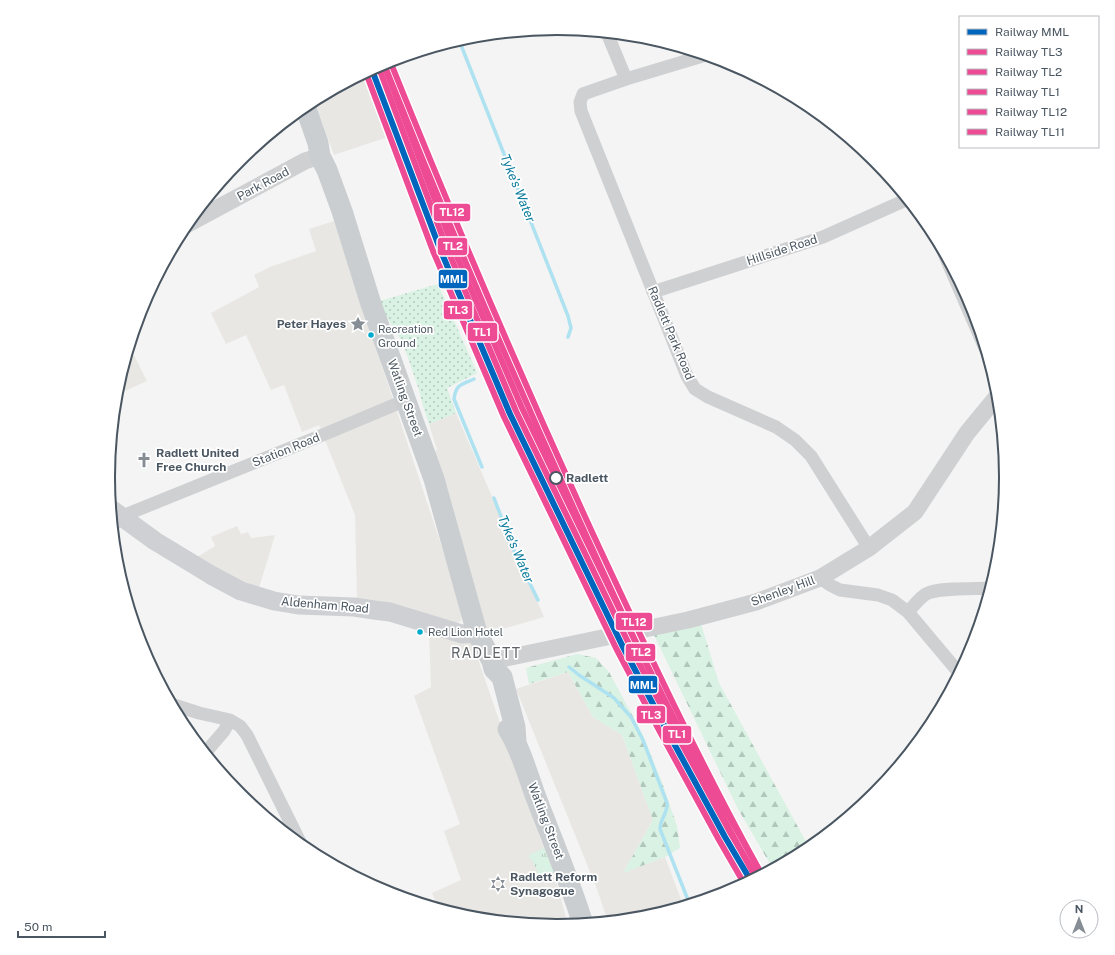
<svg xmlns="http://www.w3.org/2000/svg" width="1115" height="955" viewBox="0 0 1115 955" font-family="'Public Sans',sans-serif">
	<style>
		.commercial { fill: #e8e7e3 }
		.grass { fill: url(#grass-tufts) }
		.forest { fill: url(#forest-firs) }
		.park { fill: url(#park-dots) }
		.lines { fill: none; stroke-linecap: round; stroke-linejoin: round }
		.stream { stroke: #aee2f0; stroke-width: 3.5 }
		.minor { stroke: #ced0d2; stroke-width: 13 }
		.tertiary { stroke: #ced0d2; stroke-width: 17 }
		.secondary { stroke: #ced0d4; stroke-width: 19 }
		.primary { stroke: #caced1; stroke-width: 21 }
		.rail-1-casing { stroke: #fff; stroke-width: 9 }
		.rail-2-casing { stroke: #fff; stroke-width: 9 }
		.rail-3-casing { stroke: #fff; stroke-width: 9 }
		.rail-4-casing { stroke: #fff; stroke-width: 9 }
		.rail-5-casing { stroke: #fff; stroke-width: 9 }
		.rail-6-casing { stroke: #fff; stroke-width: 9 }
		.rail-1 { stroke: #0065bd; stroke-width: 6 }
		.rail-2 { stroke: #ee4b95; stroke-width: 6 }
		.rail-3 { stroke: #ee4b95; stroke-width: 6 }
		.rail-4 { stroke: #ee4b95; stroke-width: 6 }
		.rail-5 { stroke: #ee4b95; stroke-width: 6 }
		.rail-6 { stroke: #ee4b95; stroke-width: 6 }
		.bus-dot { fill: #00a9ce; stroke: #fff; stroke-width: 1.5 }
		.stop-dot { fill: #fff; stroke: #4a5661; stroke-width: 2 }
		.labels { text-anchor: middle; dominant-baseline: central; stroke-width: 3.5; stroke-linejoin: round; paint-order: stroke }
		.bus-label { font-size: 11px; fill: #4a5661; stroke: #fff; text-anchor: start }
		.street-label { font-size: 12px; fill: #4a5661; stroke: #fff }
		.poi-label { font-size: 12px; font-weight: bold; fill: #4a5661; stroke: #fff; text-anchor: start }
		.stop-label { font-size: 12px; font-weight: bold; fill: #4a5661; stroke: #fff; text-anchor: start }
		.water-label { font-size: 13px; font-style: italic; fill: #0c7c9b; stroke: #fff }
		.quarter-label { font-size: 14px; letter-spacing: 1px; fill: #5f6368; stroke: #fff }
		.rim { fill: none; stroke: #4a5661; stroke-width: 2 }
		.line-badge { stroke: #fff; stroke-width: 1.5 }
		.badge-label { font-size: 11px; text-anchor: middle; font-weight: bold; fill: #fff }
	</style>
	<defs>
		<pattern id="grass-tufts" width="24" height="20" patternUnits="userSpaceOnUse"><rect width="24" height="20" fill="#d9f2e3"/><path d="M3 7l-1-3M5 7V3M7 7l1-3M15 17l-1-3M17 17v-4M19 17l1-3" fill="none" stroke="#b2c7bb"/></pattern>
		<pattern id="forest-firs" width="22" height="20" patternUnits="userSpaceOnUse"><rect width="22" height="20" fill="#d9f2e3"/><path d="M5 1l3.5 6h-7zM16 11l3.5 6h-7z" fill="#b2c7bb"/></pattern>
		<pattern id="park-dots" width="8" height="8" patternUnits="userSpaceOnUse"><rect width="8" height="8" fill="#d9f2e3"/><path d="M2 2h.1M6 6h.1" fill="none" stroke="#b2c7bb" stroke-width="1.8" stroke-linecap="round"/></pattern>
	</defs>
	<rect width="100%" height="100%" fill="#f4f4f4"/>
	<path class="commercial" d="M365,73L388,137L334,155L314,100Z
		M334,221L463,611L461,621L452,625L357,599L355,515L319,425L302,432L284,385L271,390L246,335L226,344L211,313L259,287L254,275L270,267L316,251L309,229Z
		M130,347L147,381L116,395L117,390Z
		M456,413L544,617L492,632H489L486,631L445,483L435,451L437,450L429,424Z
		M237,526L241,534L248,532L251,538L275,535L259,588L227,575L197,557L215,546L211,537Z
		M429,631L472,642L541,841L554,871L568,926L557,927L470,918L439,909L432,893L461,880L444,831L460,824L414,696L431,687Z
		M568,672L593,717L622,735L653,820L623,873L665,857L684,907L645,918L608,922L597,889L516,689Z"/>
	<path class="grass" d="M544,848L554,872L539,878L537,873L538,872L531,859H529V855Z"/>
	<path class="forest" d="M701,624L719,683L810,849L773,869L738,809L654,635Z
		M577,654L596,658L609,672L643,735L663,785L677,826L680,848L665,857L623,873L653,820L622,735L593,717L568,672L529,684L526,668Z"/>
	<path class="park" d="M438,284L477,373L447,388L456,413L429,424L422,403L420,393L403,343L386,316L380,301Z"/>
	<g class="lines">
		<path class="stream" d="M459,40L568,316L571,328L568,337
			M474,379C461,385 456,384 454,399L482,467
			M494,498L515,553L538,600
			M569,667L579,675L614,698L631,717L643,740L667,803C668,813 660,819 660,829L690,905"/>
		<path class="minor" d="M607,33L626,79
			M706,55L626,79L583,94L580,102L581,111L687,376L695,389L708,397L776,427L795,440L811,456L869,548
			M938,240L987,353
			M653,292L823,237L908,199
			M113,526L120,517L325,434L406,400
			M820,578L830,585L840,590L878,595L892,600L908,612L960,674
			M908,612C914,606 919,598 926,594C939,587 976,589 991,588
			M171,704L199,713L230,720L240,726L247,735L302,846
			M205,753L224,731L230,720"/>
		<path class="tertiary" d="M186,225L305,161L320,156
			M492,661L688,620L756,602L820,578L869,548L915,512L967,433L999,394"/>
		<path class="secondary" d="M111,509L155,541L211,575L241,591L274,601L298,605L354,607L374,610L390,612L462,634L477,633"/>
		<path class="primary" d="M305,106L318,143L320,156L327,170L342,211L371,304L434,479L477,633L492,661L494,669L502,677L515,727L516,741
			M508,729C522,751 528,777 537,800C553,842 570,882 583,924"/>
		<defs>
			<path id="rail-1" d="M372,70L440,249L510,414L622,645L665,727L725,837L751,881"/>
			<path id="rail-2" d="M366,73L433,251L504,417L616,648L659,730L719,840L745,885"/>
			<path id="rail-3" d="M384,65L452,245L522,408L635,641L677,724L762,875"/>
			<path id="rail-4" d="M379,68L446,246L516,411L628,642L671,724L731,834L757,877"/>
			<path id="rail-5" d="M390,61C454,220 521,377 592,532C646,648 700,763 762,875"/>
			<path id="rail-6" d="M384,64C447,222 515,380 586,535C639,651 694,767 756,878"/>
		</defs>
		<use href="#rail-1" class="rail-1-casing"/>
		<use href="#rail-2" class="rail-2-casing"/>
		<use href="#rail-3" class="rail-3-casing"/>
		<use href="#rail-4" class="rail-4-casing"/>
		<use href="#rail-5" class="rail-5-casing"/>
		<use href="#rail-6" class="rail-6-casing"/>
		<use href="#rail-1" class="rail-1"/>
		<use href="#rail-2" class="rail-2"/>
		<use href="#rail-3" class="rail-3"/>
		<use href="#rail-4" class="rail-4"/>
		<use href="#rail-5" class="rail-5"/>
		<use href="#rail-6" class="rail-6"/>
	</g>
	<defs>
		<symbol id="sight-bare" viewBox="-9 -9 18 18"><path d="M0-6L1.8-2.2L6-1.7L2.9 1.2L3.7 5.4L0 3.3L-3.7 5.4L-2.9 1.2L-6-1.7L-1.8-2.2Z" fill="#868d94" stroke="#fff" stroke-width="2.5" paint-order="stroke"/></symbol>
		<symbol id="church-bare" viewBox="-9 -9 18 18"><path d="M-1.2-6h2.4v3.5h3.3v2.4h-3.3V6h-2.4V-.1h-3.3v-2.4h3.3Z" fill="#868d94" stroke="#fff" stroke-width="2.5" paint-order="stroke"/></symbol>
		<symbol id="synagogue-bare" viewBox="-9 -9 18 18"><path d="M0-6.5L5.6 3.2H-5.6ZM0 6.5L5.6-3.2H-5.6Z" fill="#868d94" stroke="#fff" stroke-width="2.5" paint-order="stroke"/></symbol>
	</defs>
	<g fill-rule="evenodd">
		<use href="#sight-bare" x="347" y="313" width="22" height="22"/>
		<use href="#church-bare" x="133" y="449" width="22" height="22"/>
		<use href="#synagogue-bare" x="487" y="873" width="22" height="22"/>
	</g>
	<g class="bus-dot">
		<circle cx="371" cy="335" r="3.5"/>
		<circle cx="420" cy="632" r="3.5"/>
	</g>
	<circle class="stop-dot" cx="556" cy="478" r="6"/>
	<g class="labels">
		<g class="bus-label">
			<text x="378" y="329">Recreation<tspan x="378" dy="14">Ground</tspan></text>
			<text x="428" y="632">Red Lion Hotel</text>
		</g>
		<g class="street-label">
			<text transform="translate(263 184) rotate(-28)">Park Road</text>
			<text transform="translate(782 250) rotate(-18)">Hillside Road</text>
			<text transform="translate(671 333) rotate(67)">Radlett Park Road</text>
			<text transform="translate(405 398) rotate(70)">Watling Street</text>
			<text transform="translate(286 450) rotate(-22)">Station Road</text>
			<text transform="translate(783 591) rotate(-20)">Shenley Hill</text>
			<text transform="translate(325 605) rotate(5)">Aldenham Road</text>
			<text transform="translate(546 821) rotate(69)">Watling Street</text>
		</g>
		<g class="poi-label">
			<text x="346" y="324" text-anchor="end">Peter Hayes</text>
			<text x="156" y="453">Radlett United<tspan x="156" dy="14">Free Church</tspan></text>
			<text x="510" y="877">Radlett Reform<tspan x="510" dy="14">Synagogue</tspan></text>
		</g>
		<g class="stop-label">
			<text x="566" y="478">Radlett</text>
		</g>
		<g class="water-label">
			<text transform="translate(518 188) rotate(68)">Tyke's Water</text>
			<text transform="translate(516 549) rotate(67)">Tyke's Water</text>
		</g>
		<g class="quarter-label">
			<text x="486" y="653">RADLETT</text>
		</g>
	</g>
	<path d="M0 0H1115V955H0ZM115 477a442 442 0 1 1 884 0a442 442 0 1 1-884 0Z" fill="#fff" fill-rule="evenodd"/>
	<path class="rim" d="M115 477a442 442 0 1 1 884 0a442 442 0 1 1-884 0Z"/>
	<g class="line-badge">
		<rect x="433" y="203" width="38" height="19" rx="4" fill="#ee4b95"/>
		<rect x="437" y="237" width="31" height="19" rx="4" fill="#ee4b95"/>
		<rect x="438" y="269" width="30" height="20" rx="4" fill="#0065bd"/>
		<rect x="443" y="300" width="30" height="20" rx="4" fill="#ee4b95"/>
		<rect x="467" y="322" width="31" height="20" rx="4" fill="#ee4b95"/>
		<rect x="615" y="612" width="38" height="19" rx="4" fill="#ee4b95"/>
		<rect x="625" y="643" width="31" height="19" rx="4" fill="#ee4b95"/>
		<rect x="628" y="675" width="30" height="19" rx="4" fill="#0065bd"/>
		<rect x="636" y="705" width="30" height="19" rx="4" fill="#ee4b95"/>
		<rect x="662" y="725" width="30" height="19" rx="4" fill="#ee4b95"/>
	</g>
	<g class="badge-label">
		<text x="452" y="216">TL12</text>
		<text x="453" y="250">TL2</text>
		<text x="453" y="283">MML</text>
		<text x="458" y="314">TL3</text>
		<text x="482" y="336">TL1</text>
		<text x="634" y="626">TL12</text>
		<text x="641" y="656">TL2</text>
		<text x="643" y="689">MML</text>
		<text x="651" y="719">TL3</text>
		<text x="677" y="738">TL1</text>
	</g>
	<rect x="959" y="16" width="140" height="132" fill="#ffffff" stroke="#b7bbc0"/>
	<rect x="967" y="29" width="20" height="6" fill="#0065bd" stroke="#b7bbc0"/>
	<text x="995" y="36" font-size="12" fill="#4a5661">Railway MML</text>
	<rect x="967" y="49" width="20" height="6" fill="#ee4b95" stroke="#b7bbc0"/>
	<text x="995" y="56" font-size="12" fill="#4a5661">Railway TL3</text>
	<rect x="967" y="69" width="20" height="6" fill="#ee4b95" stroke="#b7bbc0"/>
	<text x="995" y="76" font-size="12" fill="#4a5661">Railway TL2</text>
	<rect x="967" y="89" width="20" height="6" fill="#ee4b95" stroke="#b7bbc0"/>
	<text x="995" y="96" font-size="12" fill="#4a5661">Railway TL1</text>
	<rect x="967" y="109" width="20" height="6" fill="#ee4b95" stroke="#b7bbc0"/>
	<text x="995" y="116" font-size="12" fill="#4a5661">Railway TL12</text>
	<rect x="967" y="129" width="20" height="6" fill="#ee4b95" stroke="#b7bbc0"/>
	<text x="995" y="136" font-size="12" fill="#4a5661">Railway TL11</text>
	<g transform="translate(1079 919)"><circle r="19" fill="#ffffff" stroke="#b7bbc0"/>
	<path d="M0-3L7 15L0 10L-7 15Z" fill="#868d94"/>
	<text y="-6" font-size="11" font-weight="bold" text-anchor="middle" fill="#4a5661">N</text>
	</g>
	<path d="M18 931v6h87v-6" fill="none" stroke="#4a5661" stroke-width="2"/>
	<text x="24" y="931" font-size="12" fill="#4a5661" stroke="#ffffff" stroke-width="3" paint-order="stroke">50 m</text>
</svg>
